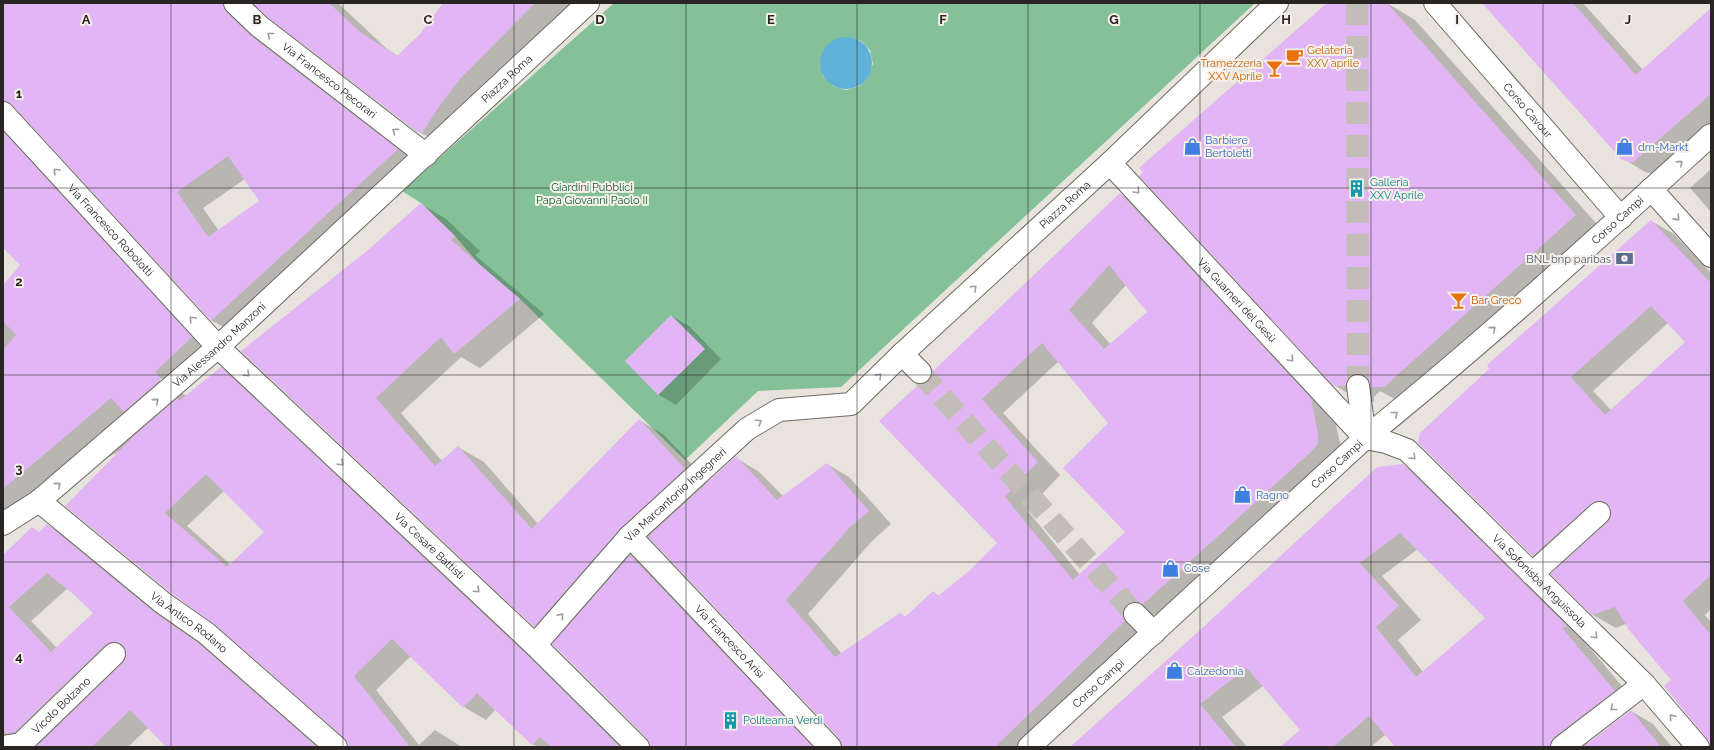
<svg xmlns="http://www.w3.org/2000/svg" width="1714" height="750" viewBox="0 0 1714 750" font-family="Raleway,sans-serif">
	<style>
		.green { fill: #84c199; fill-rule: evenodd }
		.water { fill: #60b1d9 }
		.shadow { fill: #0003; fill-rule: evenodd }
		.building { fill: #e2b6f5; fill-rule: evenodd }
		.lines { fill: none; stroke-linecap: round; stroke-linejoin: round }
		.street-tunnel { stroke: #c2bdb7; stroke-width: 22; stroke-dasharray: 22 11; stroke-linecap: butt }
		.street-casing { stroke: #6f6a64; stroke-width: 24 }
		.street { stroke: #fff; stroke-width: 22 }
		.oneway { stroke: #9e9d9c }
		.grid { fill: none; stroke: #282523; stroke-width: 1; stroke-opacity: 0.55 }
		.labels { text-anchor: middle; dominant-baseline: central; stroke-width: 4; stroke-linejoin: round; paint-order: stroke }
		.food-label { font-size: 11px; fill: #c56008; stroke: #f6f0e9; text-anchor: start }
		.street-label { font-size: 11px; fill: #282523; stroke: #f6f0e9 }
		.shop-label { font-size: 11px; fill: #366cbe; stroke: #f6f0e9; text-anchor: start }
		.culture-label { font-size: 11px; fill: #0d838f; stroke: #f6f0e9; text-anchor: start }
		.park-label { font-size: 11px; fill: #096137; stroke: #f6f0e9 }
		.service-label { font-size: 11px; fill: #4e5e75; stroke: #f6f0e9; text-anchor: end }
		.grid-label { font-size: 13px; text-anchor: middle; font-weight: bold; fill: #282523; stroke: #f6f0e9; stroke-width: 4; stroke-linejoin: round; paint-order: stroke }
	</style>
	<rect width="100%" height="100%" fill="#e8e3dc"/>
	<path class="green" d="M614,3H1255L841,387L758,391L685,460L520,299L479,264L455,236L421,203L402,191ZM860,40L870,50L873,64L860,86L846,90L833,86L823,76L820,63L824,49Z"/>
	<path class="water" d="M820 63a26 26 0 1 1 52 0a26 26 0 1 1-52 0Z"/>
	<path class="shadow" d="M3,3H338L387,49L398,56L421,35L443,3H577L467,120L449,148L446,146L445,147L418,131L258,7L253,9L425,166L238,335L211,320L25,117L22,119L219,353L181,388L185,392L157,376L156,378L187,396L221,368L244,382L629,747H538L532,744L496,709L486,720L464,707L411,656L376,690L419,745L435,730L462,747H349V743L345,737L215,623L120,451L109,457L100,451L3,533V286L21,265L3,247ZM245,179L261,202L219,231L203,208ZM224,491L265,532L231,565L187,526Z
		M1331,3H1387L1415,20L1603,231L1400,402L1380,391L1374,397V402L1362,401L1334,385Z
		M1484,3H1583L1643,70L1711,9V126L1656,175L1645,172L1622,158Z
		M1711,169V212L1690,188Z
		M1121,194L1143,207L1333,412L1341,447L1161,614H1155L1149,618L1145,624L1030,747H843L840,738L650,538L633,557L653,569L822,747H651L648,738L558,639L535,626L242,351L368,251L421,204L446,219L480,251L475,255L544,314L480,368L461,357L401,413L442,461L458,447L484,462L538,524L639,420L664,435L709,482L736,458L758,471L783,496L827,464L849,477L891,524L872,541L808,614L842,654L901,614L906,617L933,593L940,596L969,572L998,543L924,385L929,382ZM1126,285L1148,312L1111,345L1092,323ZM1058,362L1109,423L1127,532L1080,575L1027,510L1060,475L1003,413Z
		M1651,221L1674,234L1711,273V609L1705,615L1711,622V744L1673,680L1626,624L1616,628L1593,615L1552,574L1557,569L1533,556L1419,443ZM1668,323L1686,343L1611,410L1593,391Z
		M672,316L689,326L721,359L676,405L659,395L626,361Z
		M1403,465L1426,478L1589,639L1584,641L1637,704L1587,742L1589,744L1631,711L1653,724L1672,747H1397L1386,734L1371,747H1281L1301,730L1263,686L1222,717L1247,747H1071ZM1418,549L1487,618L1423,672L1398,640L1421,620L1382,576Z
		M47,525L70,538L178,627L221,657L324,747H168L149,727L128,747H37L40,744L29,747L3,746V556L40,533ZM68,588L95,613L57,648L31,621Z"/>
	<path class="building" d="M3,3H223L226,12L251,36L398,149L211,321L12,105L3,101ZM228,156L259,201L208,237L177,192Z
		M253,3H329L360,32L397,56L420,34L443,3H535L461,78L440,105L422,133L419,131L417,132L267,17Z
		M1327,3H1387L1576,215L1384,387H1371L1368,378L1363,375L1357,374L1350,376L1347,381L1346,386H1333L1139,176L1143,172L1139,168Z
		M1482,3H1573L1636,75L1711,8V94L1632,163L1621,159Z
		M3,131L192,337L155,372L161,379L124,412L111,398L3,489V350L16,335L3,321V285L20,265L3,248Z
		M1120,193L1311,398L1318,433V443L1311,452L1143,604L1138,602H1132L1126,605L1123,611L1125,621L995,747H842L839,738L648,537L736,456L777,500L827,463L869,511L849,528L786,600L835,657L900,613L905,617L933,591L938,596L969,571L997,543L879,421L919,384H924L929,381L932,372ZM1109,265L1147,312L1104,349L1069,310ZM1042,343L1108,423L1063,468L1125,532L1073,580L1005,497L1038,462L982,399Z
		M421,203L455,236L451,240L520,299L454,354L441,337L376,398L435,466L458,446L532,529L639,419L685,469L621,528L534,627L241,351L368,250Z
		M1651,220L1711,283V575L1683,601L1711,635V747L1707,739L1664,686L1671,680L1629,630L1615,607L1592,615L1550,574L1608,522L1611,516V511L1608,504L1602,501H1597L1591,504L1533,556L1418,443L1420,433L1489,369L1487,365ZM1651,306L1685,342L1605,415L1571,377Z
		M671,315L705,349L658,395L625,361Z
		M221,367L526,654L620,747H551L540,737L532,745L477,693L463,708L392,639L354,676L410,747H348V743L344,738L214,624L171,593L65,506L136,434L177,398L179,401ZM206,474L264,532L227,567L165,513Z
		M1403,464L1567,626L1562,628L1615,691L1554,737L1551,742L1550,747H1395L1369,716L1333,747H1280L1300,730L1247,668L1200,704L1236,747H1070L1188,641L1377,467ZM1400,533L1485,618L1416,677L1376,627L1399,606L1360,563Z
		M47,524L155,613L198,643L317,747H166L130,710L92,747H36L123,663L126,657V651L123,645L117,642H111L105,645L15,732L7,734L3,730V555L32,527L39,532ZM47,573L72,593L93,613L51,652L9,607Z
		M630,555L813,747H650L647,738L552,644Z
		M1631,710L1661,747H1583Z"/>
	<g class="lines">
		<path class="street-tunnel" d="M1357,3L1358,386
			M920,372L1135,614"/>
		<defs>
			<g id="street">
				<path id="s1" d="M235,3L259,26L426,155"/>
				<path id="s2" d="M1435,3L1621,218"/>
				<path id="s3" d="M3,113L218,347L535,645L638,747"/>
				<path id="s4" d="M1110,163L1365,438"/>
				<path d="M1651,189L1711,256"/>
				<path d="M902,354L920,372"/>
				<path d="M1358,386L1365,438"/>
				<path id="s5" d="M1365,438L1386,442L1407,450L1644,684L1698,747"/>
				<path id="s6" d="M39,501L163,603L206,633L336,747"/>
				<path id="s7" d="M3,524L39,501L218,347L588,3"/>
				<path id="s8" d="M630,536L830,747"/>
				<path d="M1532,574L1599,513"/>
				<path d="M1135,614L1154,633"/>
				<path id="s9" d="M535,645L630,536L747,429L779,410L851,404L902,354L1110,163L1277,3"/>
				<path id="s10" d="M3,747L21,744L114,654"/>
				<path id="s11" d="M1029,747L1365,438C1484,342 1598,238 1711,135"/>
				<path d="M1562,747L1644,684"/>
			</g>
		</defs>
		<use href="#street" class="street-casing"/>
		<use href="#street" class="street"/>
	</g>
	<defs><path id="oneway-chevron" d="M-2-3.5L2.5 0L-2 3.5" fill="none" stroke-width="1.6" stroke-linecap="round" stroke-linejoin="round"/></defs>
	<g class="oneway">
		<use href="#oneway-chevron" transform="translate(270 35) rotate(-142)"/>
		<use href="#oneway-chevron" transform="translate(395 131) rotate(-143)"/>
		<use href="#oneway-chevron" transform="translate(1680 163) rotate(-42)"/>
		<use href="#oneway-chevron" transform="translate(56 171) rotate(-133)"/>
		<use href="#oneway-chevron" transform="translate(1137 191) rotate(47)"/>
		<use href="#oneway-chevron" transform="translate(1677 218) rotate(48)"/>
		<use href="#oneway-chevron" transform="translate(974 288) rotate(-43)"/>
		<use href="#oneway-chevron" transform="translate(192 319) rotate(-133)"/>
		<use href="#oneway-chevron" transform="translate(1493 329) rotate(-41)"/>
		<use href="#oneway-chevron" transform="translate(1291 359) rotate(47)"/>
		<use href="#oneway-chevron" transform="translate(247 374) rotate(43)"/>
		<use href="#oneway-chevron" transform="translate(879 376) rotate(-45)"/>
		<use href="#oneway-chevron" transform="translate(156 401) rotate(-41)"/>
		<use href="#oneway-chevron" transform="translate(1395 414) rotate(-39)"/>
		<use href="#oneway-chevron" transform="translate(759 422) rotate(-31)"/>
		<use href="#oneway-chevron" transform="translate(1413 457) rotate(45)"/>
		<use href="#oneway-chevron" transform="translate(341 463) rotate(43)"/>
		<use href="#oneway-chevron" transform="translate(58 485) rotate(-41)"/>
		<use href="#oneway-chevron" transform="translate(477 590) rotate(43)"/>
		<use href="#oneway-chevron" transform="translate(561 616) rotate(-49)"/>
		<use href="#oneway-chevron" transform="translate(1595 636) rotate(45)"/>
		<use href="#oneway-chevron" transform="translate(1613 708) rotate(142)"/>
		<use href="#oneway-chevron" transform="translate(1672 717) rotate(-131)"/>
	</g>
	<path class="grid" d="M171,3V747M343,3V747M514,3V747M686,3V747M857,3V747M1028,3V747M1200,3V747M1371,3V747M1543,3V747M3,188H1711M3,375H1711M3,562H1711"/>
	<defs>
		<symbol id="cafe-bare" viewBox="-9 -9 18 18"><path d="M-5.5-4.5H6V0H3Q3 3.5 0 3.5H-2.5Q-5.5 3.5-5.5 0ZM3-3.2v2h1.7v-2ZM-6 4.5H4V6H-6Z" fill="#e8710a" stroke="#f6f0e9" stroke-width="2.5" paint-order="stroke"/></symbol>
		<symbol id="bar-bare" viewBox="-9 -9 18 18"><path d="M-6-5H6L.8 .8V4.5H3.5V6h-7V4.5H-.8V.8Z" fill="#e8710a" stroke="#f6f0e9" stroke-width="2.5" paint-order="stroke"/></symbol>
		<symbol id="shop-bare" viewBox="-9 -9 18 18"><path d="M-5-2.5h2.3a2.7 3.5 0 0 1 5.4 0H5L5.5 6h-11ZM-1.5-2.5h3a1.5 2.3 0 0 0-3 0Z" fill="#3f7fe0" stroke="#f6f0e9" stroke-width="2.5" paint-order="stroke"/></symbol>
		<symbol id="building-bare" viewBox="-9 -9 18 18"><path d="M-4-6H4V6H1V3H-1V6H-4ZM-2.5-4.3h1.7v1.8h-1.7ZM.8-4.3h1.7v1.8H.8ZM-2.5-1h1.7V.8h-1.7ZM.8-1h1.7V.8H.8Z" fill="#0f9aa8" stroke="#f6f0e9" stroke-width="2.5" paint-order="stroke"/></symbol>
		<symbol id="bank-bare" viewBox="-9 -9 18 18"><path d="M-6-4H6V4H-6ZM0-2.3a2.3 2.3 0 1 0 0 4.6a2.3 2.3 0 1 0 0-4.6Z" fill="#5c6f8a" stroke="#f6f0e9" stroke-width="2.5" paint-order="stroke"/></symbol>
	</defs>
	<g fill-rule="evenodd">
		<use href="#cafe-bare" x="1282" y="44" width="25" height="25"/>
		<use href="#bar-bare" x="1262" y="56" width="25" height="25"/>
		<use href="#shop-bare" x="1180" y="134" width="25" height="25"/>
		<use href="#shop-bare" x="1612" y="134" width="25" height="25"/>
		<use href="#building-bare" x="1344" y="176" width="25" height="25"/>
		<use href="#bank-bare" x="1612" y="246" width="25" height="25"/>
		<use href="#bar-bare" x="1446" y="288" width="25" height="25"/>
		<use href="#shop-bare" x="1230" y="482" width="25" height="25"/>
		<use href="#shop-bare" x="1158" y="556" width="25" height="25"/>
		<use href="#shop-bare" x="1162" y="658" width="25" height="25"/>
		<use href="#building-bare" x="718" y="708" width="25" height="25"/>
	</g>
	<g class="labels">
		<g class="food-label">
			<text x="1307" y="50">Gelateria<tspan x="1307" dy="13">XXV aprile</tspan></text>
			<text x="1262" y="63" text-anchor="end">Tramezzeria<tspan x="1262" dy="13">XXV Aprile</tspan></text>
			<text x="1471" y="300">Bar Greco</text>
		</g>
		<g class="street-label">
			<text stroke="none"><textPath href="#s7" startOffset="673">Piazza Roma</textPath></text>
			<text stroke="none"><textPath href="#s1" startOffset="122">Via Francesco Pecorari</textPath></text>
			<text stroke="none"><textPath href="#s2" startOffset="142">Corso Cavour</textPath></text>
			<text stroke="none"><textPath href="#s9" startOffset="705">Piazza Roma</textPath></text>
			<text stroke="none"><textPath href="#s11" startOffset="790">Corso Campi</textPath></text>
			<text stroke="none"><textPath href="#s3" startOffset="159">Via Francesco Robolotti</textPath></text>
			<text stroke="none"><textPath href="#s4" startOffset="187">Via Guarneri del Gesù</textPath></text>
			<text stroke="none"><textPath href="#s7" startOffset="281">Via Alessandro Manzoni</textPath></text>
			<text stroke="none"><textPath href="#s11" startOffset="418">Corso Campi</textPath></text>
			<text stroke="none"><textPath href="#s9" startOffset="206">Via Marcantonio Ingegneri</textPath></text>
			<text stroke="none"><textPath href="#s3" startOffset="608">Via Cesare Battisti</textPath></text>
			<text stroke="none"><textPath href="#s5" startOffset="230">Via Sofonisba Anguissola</textPath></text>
			<text stroke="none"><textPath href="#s6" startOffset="193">Via Antico Rodano</textPath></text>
			<text stroke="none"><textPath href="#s8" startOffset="145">Via Francesco Arisi</textPath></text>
			<text stroke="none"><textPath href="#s11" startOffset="94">Corso Campi</textPath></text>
			<text stroke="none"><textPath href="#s10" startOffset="74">Vicolo Bolzano</textPath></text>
		</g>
		<g class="shop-label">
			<text x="1205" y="140">Barbiere<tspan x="1205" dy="13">Bertoletti</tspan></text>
			<text x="1638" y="147">dm-Markt</text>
			<text x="1256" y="495">Ragno</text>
			<text x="1184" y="568">Cose</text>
			<text x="1187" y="671">Calzedonia</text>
		</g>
		<g class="culture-label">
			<text x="1370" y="182">Galleria<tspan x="1370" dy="13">XXV Aprile</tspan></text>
			<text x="743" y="720">Politeama Verdi</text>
		</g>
		<g class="park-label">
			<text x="592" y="187">Giardini Pubblici<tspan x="592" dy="13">Papa Giovanni Paolo II</tspan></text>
		</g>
		<g class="service-label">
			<text x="1611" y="259">BNL bnp paribas</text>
		</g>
	</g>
	<g class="grid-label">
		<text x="86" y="24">A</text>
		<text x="257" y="24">B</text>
		<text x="428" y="24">C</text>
		<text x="600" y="24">D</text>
		<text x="771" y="24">E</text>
		<text x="943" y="24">F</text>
		<text x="1114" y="24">G</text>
		<text x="1286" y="24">H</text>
		<text x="1457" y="24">I</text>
		<text x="1628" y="24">J</text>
		<text x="19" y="98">1</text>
		<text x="19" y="286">2</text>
		<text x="19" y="473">3</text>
		<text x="19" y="661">4</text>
	</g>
	<rect width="1714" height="750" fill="none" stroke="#282523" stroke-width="8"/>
</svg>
